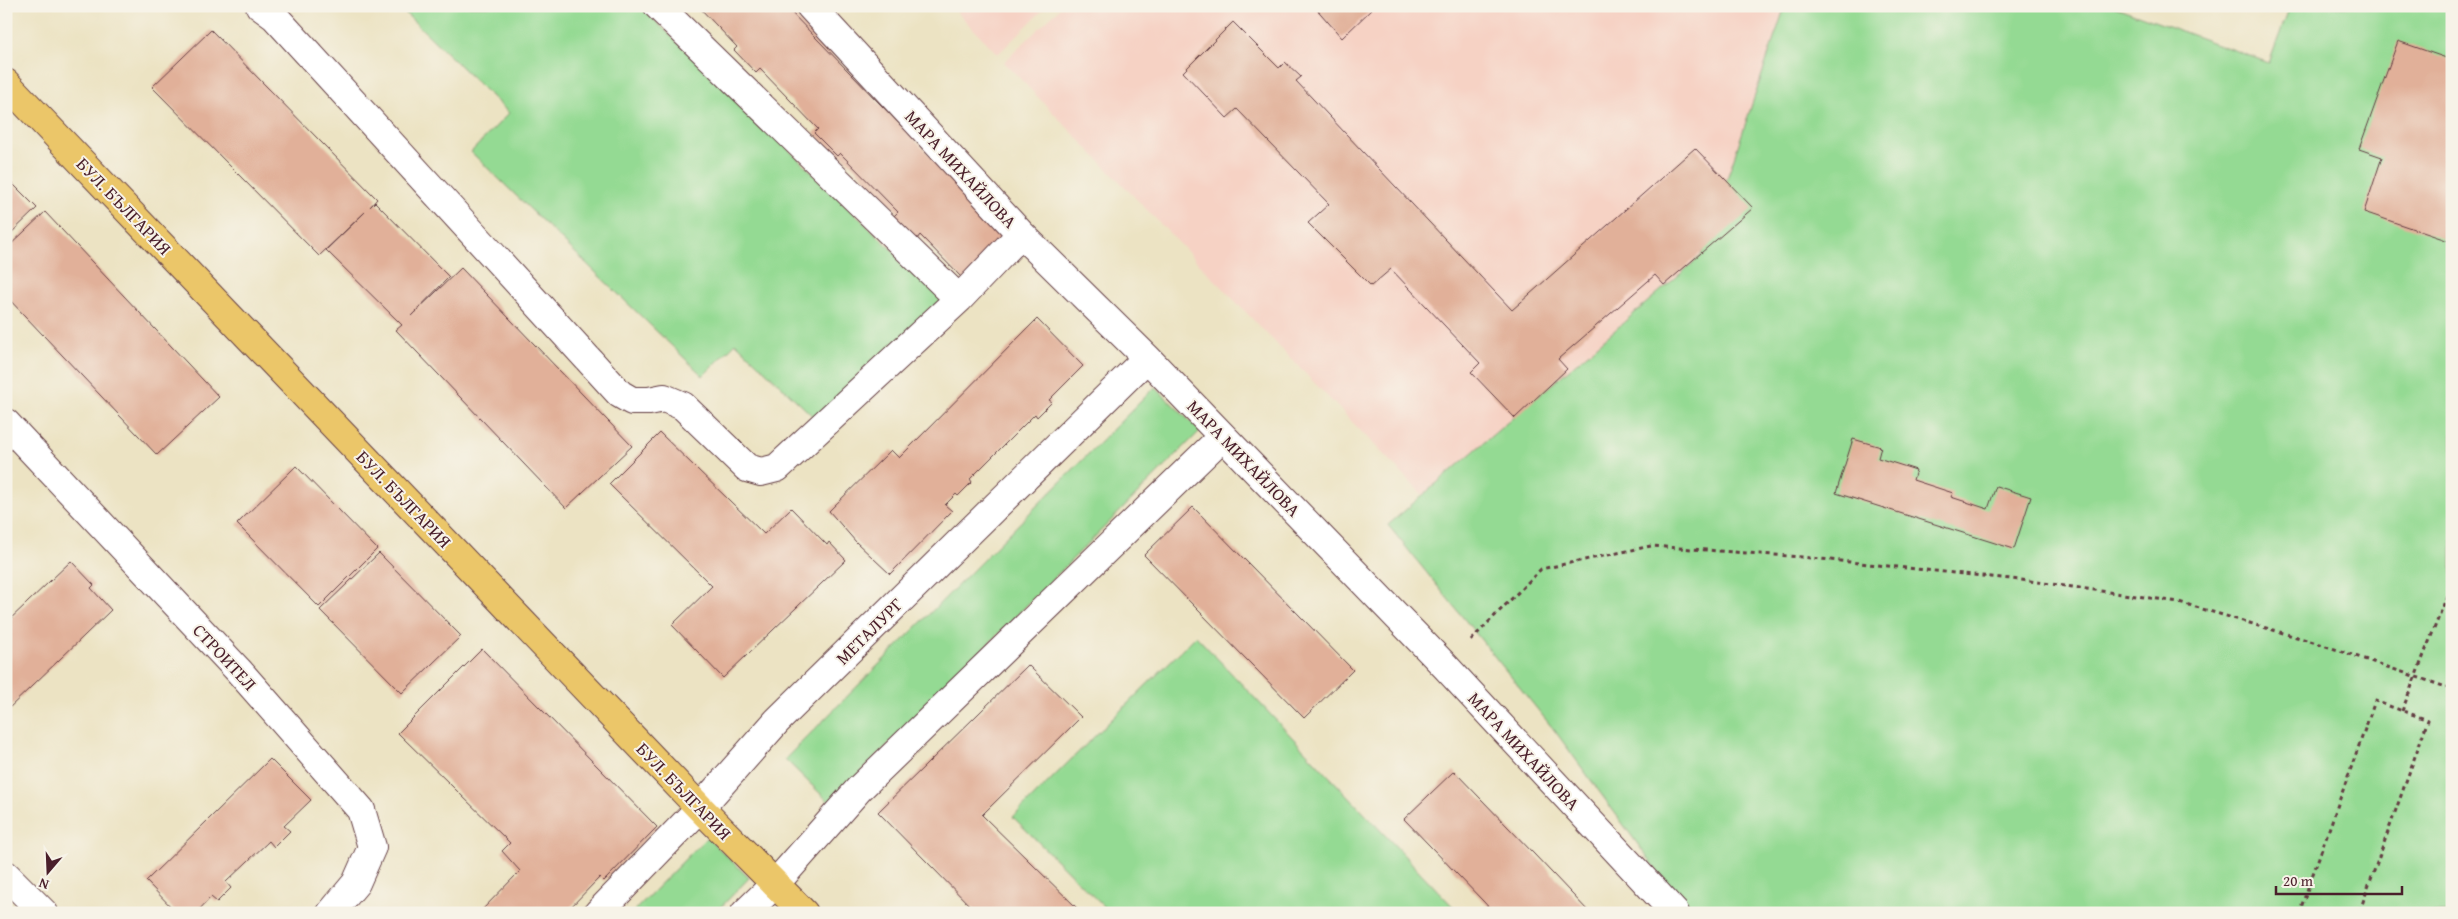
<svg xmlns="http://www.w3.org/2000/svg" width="2458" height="919" viewBox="0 0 2458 919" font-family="'Gentium Book Plus',serif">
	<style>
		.built { fill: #f6d2c4 }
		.green { fill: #94da93; stroke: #6f7c5f }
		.building { fill: #e1b099 }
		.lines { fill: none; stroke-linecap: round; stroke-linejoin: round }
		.minor-casing { stroke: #623c42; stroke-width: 30 }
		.major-casing { stroke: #623c42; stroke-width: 30 }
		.path { stroke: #623c42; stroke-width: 3; stroke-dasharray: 4 4; stroke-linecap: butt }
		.minor { stroke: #fff; stroke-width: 28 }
		.major { stroke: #ebc669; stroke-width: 28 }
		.labels { text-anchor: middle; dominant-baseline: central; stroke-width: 4; stroke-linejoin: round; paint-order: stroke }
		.street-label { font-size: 18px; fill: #4a1f2b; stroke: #f7f3e8 }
	</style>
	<rect width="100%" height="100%" fill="#f7f3e8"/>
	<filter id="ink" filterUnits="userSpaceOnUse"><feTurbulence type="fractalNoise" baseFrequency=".02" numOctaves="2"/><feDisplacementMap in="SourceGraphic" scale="10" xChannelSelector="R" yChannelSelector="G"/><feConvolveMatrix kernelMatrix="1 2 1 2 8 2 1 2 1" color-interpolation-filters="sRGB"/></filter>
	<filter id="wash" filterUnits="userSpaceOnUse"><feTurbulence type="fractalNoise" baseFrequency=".0096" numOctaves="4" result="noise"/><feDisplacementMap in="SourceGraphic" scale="20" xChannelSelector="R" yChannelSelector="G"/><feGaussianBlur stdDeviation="1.12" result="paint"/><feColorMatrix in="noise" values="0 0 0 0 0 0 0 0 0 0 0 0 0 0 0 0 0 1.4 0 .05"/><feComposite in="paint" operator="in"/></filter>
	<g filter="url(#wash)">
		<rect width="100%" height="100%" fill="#ece3c3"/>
		<path class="built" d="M951,6H1047L998,54Z
			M1062,6H1902L1850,164L1443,516L1004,62Z"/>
		<path class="green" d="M398,6H640L943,299L821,424L736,343L703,376L471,152L509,113Z
			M1785,6H2113L2269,63L2290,6H2452V913H1688L1555,731L1388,525L1701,256Z
			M1155,387L1200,431L830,803L785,759Z
			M1196,636L1459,913H1110L1013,817Z
			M707,837L749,878L715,913H632Z"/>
		<g id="blocks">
			<path class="building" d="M698,6H785L1010,238L966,282L920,235L917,239L894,216L898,212L840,153L837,156L814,133L818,129L760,69L756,73L734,50L737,47Z
				M1314,6H1375L1342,38Z
				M1233,22L1279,68L1285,62L1301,77L1296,81L1512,310L1695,148L1753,208L1664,285L1655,275L1558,359L1567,369L1515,418L1471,372L1480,363L1391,269L1371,286L1308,223L1329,204L1237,109L1227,118L1183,72Z
				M211,30L377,199L370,207L375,202L449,277L411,316L461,268L632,446L566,508L396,330L402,325L326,250L365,212L319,256L152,87Z
				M2398,41L2452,60V242L2364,212L2382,157L2359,149Z
				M6,177L37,208L6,238Z
				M45,212L219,397L157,455L6,296V249Z
				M1037,319L1083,366L1049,400L1052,402L1037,417L1035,414L970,479L972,482L958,496L956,494L945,505L952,511L890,574L856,542L829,511L891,450L899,458Z
				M660,433L764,534L791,508L827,545L829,542L846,560L723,678L672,625L712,586L609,484Z
				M1853,439L1881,447L1878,458L1916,470L1913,480L1953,493L1951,497L1988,509L1996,486L2031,497L2014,549L1836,493Z
				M296,466L377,549L319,607L237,524Z
				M1193,507L1353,670L1304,718L1144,555Z
				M379,553L461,636L402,693L320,610Z
				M71,561L94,585L91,588L111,610L6,711V623Z
				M482,649L657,827L604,881L600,877L565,913H479L520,871L502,851L510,843L398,733Z
				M1028,665L1081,717L982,815L1079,910L1076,913H977L878,812Z
				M270,759L311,800L284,826L290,831L274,847L269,841L226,882L231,888L217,902L211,897L196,913H177L146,881Z
				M1454,771L1534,854L1590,913H1494L1483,901L1404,819Z"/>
		</g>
	</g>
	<g filter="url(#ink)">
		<use href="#blocks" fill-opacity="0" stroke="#623c42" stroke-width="1"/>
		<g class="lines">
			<defs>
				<path id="minor" d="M260,6L275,17L620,394L632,401H649L664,398L683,406L747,468L761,472L777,468L959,299L1021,234
					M658,6L959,299
					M810,6L1021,234L1147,358L1445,666L1675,913
					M6,423L238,670L361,810L372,847L356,883L331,913
					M6,875L44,913
					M598,913L700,808L777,721L1147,358
					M745,913L775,884L859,789L1222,437"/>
				<path id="major" d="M6,83L700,808L804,913"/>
			</defs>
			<use href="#minor" class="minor-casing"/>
			<use href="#major" class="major-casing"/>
			<path class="path" d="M1471,640L1541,569L1651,546L1802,557L2030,581L2179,602L2320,644L2452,689
				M2402,711L2452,583
				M2299,913L2375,701L2428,720L2359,913"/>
			<use href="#minor" class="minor"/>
			<use href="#major" class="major"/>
		</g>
	</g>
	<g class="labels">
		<g class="street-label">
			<text transform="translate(961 169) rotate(47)">МАРА МИХАЙЛОВА</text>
			<text transform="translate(124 206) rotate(46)">БУЛ. БЪЛГАРИЯ</text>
			<text transform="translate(1244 458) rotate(46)">МАРА МИХАЙЛОВА</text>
			<text transform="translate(404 499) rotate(46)">БУЛ. БЪЛГАРИЯ</text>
			<text transform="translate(869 631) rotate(-45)">МЕТАЛУРГ</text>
			<text transform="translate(225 657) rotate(47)">СТРОИТЕЛ</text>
			<text transform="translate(1524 751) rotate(47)">МАРА МИХАЙЛОВА</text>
			<text transform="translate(684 791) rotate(46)">БУЛ. БЪЛГАРИЯ</text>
		</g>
	</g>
	<rect width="2458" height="919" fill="none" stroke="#f7f3e8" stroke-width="25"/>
	<g transform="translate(48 872) rotate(199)" stroke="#f7f3e8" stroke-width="4" paint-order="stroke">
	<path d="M0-4L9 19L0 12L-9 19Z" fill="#4a1f2b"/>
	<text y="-8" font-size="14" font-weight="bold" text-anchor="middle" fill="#4a1f2b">N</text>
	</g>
	<path d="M2276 886v8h126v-8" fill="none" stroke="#4a1f2b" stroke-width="2.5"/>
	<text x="2283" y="886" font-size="15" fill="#4a1f2b" stroke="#f7f3e8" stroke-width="4" paint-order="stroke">20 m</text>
</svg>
